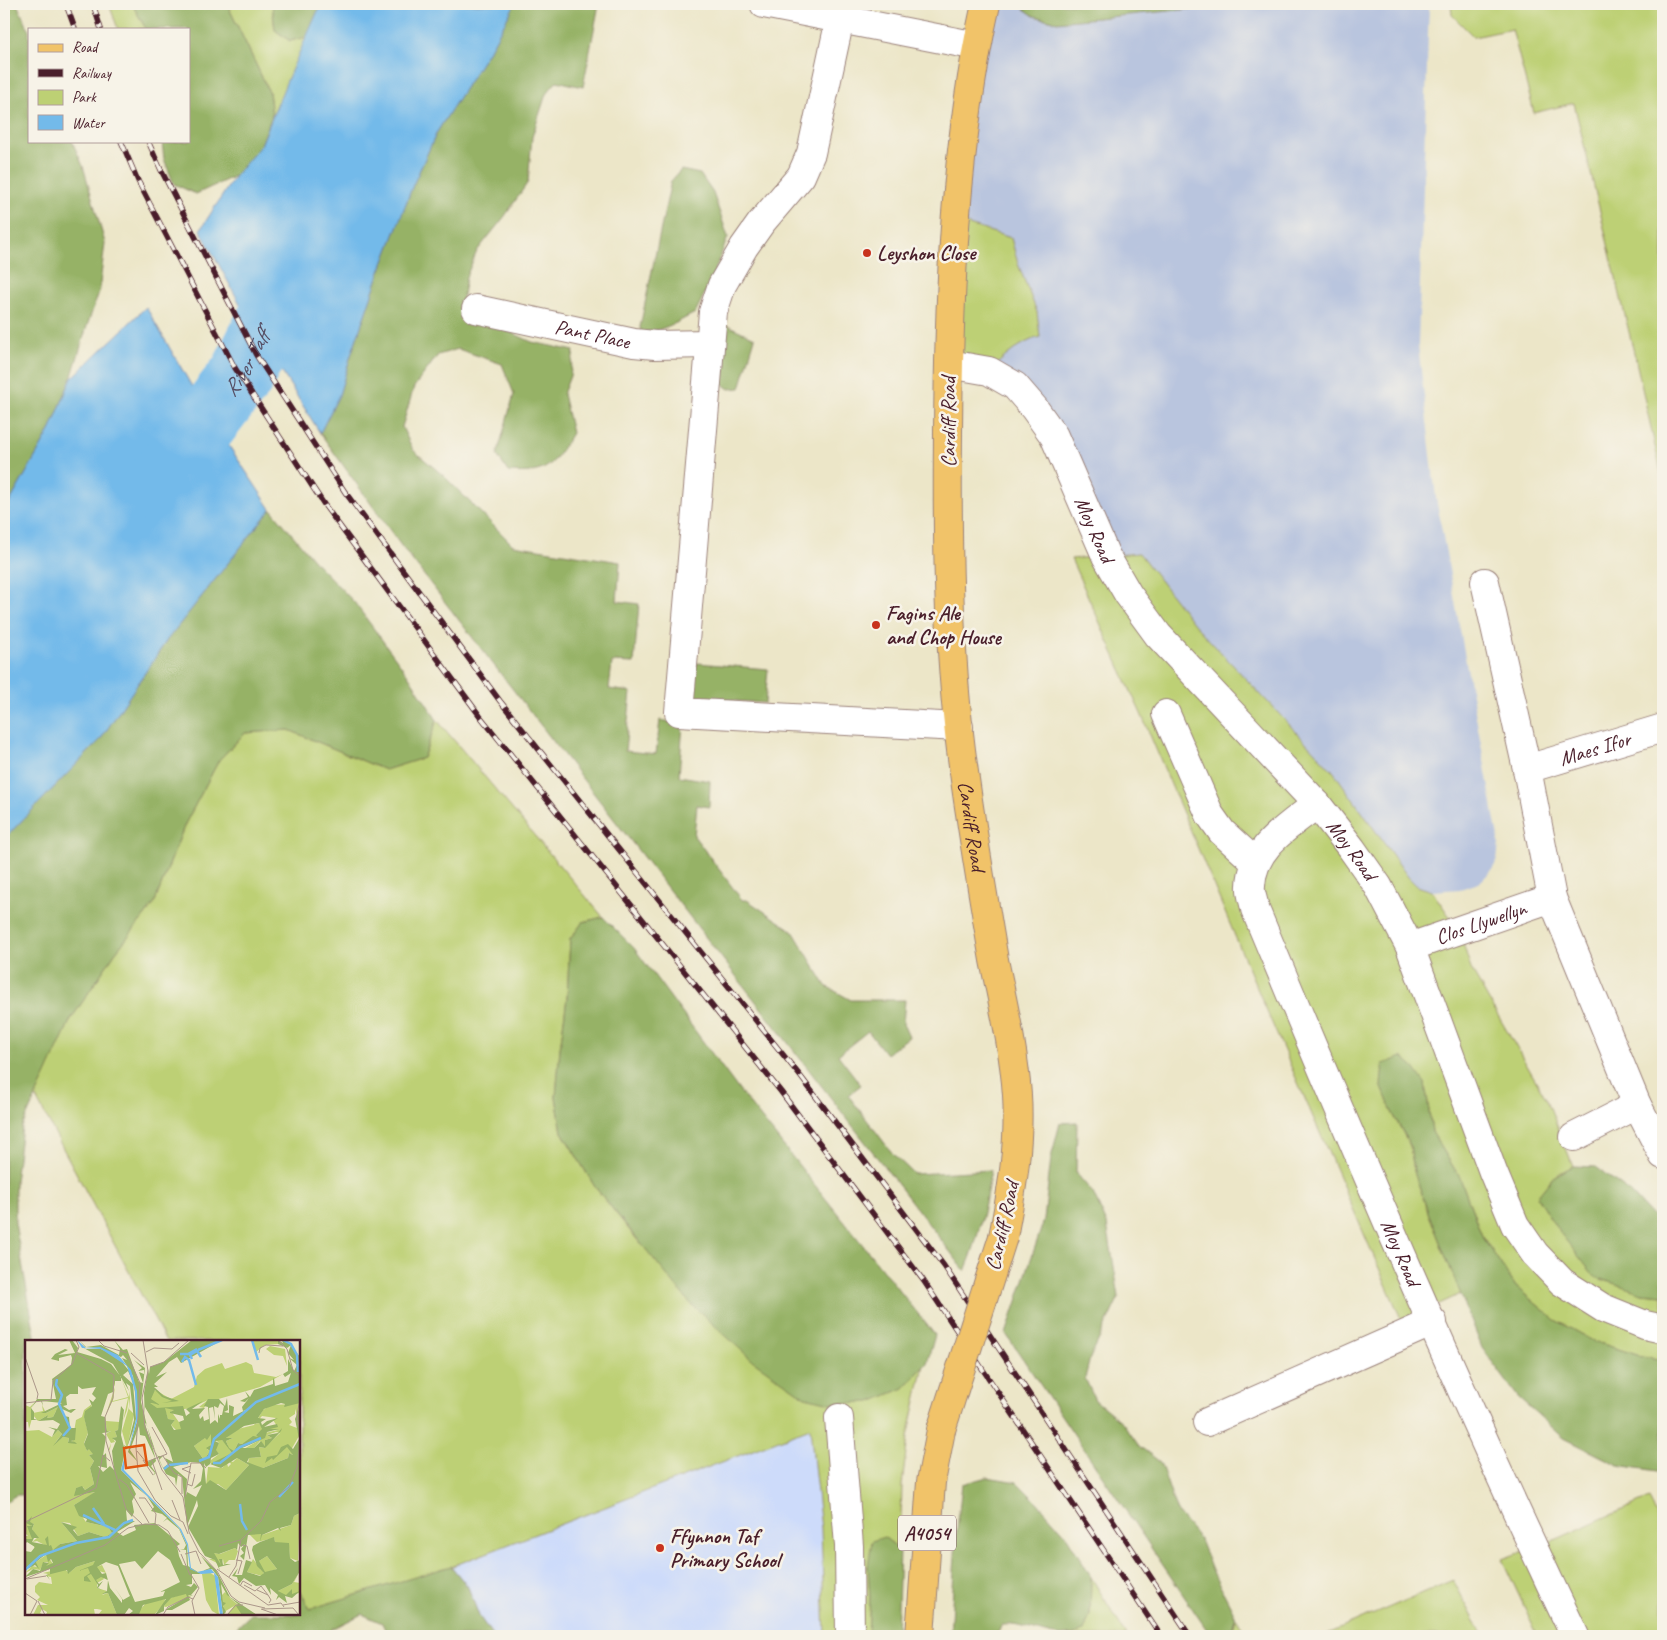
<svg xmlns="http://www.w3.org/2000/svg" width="1667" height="1640" viewBox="0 0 1667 1640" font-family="Caveat,sans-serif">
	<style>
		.built { fill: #cddbfa }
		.industrial { fill: #b9c5de }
		.green { fill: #bdd074; stroke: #847850 }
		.forest { fill: #96b266; stroke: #706848 }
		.water { fill: #73baea; stroke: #5e6c8a }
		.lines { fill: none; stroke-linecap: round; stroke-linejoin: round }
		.river { stroke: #73baea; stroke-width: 66 }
		.minor-casing { stroke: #9b827a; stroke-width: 30 }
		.primary-casing { stroke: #9b827a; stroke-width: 30 }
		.minor { stroke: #fff; stroke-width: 28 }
		.primary { stroke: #f1c369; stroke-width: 28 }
		.rail-casing { stroke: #4a1f2b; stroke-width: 5.5 }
		.rail { stroke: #f7f3e8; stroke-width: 4; stroke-dasharray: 11; stroke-linecap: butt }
		.primary-bridge-casing { stroke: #9b827a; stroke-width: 30; stroke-linecap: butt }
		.primary-bridge { stroke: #f1c369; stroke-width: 28 }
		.poi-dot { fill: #c8321e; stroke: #f7f3e8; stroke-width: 2 }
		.labels { text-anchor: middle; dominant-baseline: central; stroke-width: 5; stroke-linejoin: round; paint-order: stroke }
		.shield { fill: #f7f3e8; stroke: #7e5f64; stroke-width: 1 }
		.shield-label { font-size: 20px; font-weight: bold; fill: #4a1f2b }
		.poi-label { font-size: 21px; font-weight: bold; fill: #4a1f2b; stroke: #f7f3e8; text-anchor: start }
		.street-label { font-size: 21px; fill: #4a1f2b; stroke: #f7f3e8 }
		.water-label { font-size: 22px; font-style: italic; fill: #564e64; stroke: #f7f3e8 }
		.inset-river { fill: none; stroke: #73baea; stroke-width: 2.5 }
		.inset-road { fill: none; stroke: #ab9689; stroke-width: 1 }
		.view { fill: #e0560e; fill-opacity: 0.15; stroke: #e0560e; stroke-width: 2.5 }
		.inset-edge { fill: none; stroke: #4a1f2b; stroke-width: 2.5 }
	</style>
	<rect width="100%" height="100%" fill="#f7f3e8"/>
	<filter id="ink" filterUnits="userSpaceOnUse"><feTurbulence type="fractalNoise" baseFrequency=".02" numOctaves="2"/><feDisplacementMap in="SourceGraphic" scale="10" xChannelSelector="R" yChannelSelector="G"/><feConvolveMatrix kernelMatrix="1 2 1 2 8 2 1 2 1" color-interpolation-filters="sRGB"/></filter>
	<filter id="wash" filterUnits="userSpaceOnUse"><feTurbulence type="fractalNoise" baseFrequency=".0096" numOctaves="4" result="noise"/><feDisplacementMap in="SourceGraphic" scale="20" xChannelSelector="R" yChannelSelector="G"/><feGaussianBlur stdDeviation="1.12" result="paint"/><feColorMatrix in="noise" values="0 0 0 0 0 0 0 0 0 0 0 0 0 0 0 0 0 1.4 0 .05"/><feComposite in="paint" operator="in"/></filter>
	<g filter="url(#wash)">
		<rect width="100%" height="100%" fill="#ece6c8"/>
		<path class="built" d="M810,1427L821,1529L826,1636H483L450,1567Z"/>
		<path class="industrial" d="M986,4H1017L1057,22L1240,4H1429L1418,345L1436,498L1499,843L1497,861L1492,870L1479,883L1460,889L1432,891L1417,886L1408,877L1333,771L1194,624L1140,554L1106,556L1054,436L989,371L1008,354L1028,340L1040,336L1011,239L956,221Z"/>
		<path class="green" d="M109,4H132L146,29H118Z
			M227,4H272L275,30L290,41L307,37L272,116L269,92Z
			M1451,4H1663V482L1636,361L1574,103L1534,113L1512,29L1474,37L1452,15Z
			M956,221L1011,238L1018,264L1037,312L1040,337C1020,342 1005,357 989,371L949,364Z
			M1139,553L1194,624L1333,771L1408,877L1417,886L1432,891L1459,930L1471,969L1547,1100L1573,1166L1553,1177L1642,1293L1663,1295V1360L1637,1355L1593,1341L1555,1320L1516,1287L1482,1236L1460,1178L1432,1132L1425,1083L1392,1112L1410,1146L1414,1171L1428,1212L1461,1294L1402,1321L1268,1014L1142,716L1071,559Z
			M437,720L603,917L583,922L570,939L567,998L560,1049L556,1097L562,1132L595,1187L639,1242L904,1388L924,1365L908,1437L902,1485L900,1550L884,1537L868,1567L870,1597L868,1636H825L821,1529L810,1428L450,1567L310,1609L299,1589V1341H166L35,1096L71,1019L115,953L154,904L185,824L219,760L245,733L289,730L385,770L423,758Z
			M1649,1498L1663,1532V1636H1538L1502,1559L1557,1539Z
			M1091,1577L1127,1636H1067L1084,1630L1090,1614Z
			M1453,1580L1483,1636H1323Z
			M1236,1617L1247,1636H1231Z"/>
		<path class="forest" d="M4,4H17L29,30V141H72L83,166L105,243L99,292L87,326L71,379L51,429L4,512Z
			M132,4H227L269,92L272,116L261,145L235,176L196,194L174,184L164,159L162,142L189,141V29H146Z
			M272,4H321L307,37L290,41L275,30Z
			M515,4H599L583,87L557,81L546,94L532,137L528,182L505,216L477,251L466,277L462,301L473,320L510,332L532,342L574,351L570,376L563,394L572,433C552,466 549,475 508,472L497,455L514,394L502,364L458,349L438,355L414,387L402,427L413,450L444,476L513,545L620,562L617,601L639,604L634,663L612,662L609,689L631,692L625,751L656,754L660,720L683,724L679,776L710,781L709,807L697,805L694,836L742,900H747L793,931L826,986L851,1000H905L903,1024L909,1037L886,1054L868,1031L838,1055L861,1085L848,1095L893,1154L914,1174L991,1170C985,1204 979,1239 965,1271L876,1156L402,547L320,433L339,395L351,355L378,277L413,185L437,132L493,44Z
			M1017,4H1240L1057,22L1034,16Z
			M681,170L700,174L713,193L728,237L709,285L695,313L676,323L658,330L641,333L640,327L671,181Z
			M727,325L755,338L740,388L729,389L714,378L717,351Z
			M271,509L316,563L354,602L408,675L437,720L423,758L385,770L289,730L245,733L219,760L185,824L154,904L115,953L71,1019L22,1127L15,1182V1223L36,1341H26V1495H16L4,1503V839L100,740L167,640Z
			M697,663L768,669L765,703L692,698Z
			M603,917L634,948L741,1093L935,1335L927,1363L904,1388L871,1402L831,1403L805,1397L752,1360L688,1301L595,1187L562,1132L556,1097L560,1049L567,998L570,939L583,922Z
			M1402,1057L1412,1065L1425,1083L1432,1132L1460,1178L1482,1236L1516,1287L1555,1320L1593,1341L1637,1355L1663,1360V1472L1618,1465L1564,1438L1518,1397L1482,1348L1428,1212L1414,1171L1410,1145L1392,1112L1381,1085L1383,1064Z
			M1077,1122L1076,1173L1093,1193L1107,1224L1119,1297L1090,1358L1085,1378L1095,1400L1123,1423L1139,1446L1160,1462L1177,1512L1200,1540L1211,1568L1236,1617L1231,1636H1211L1006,1334L1044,1220L1051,1158L1060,1123Z
			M1573,1166L1596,1167L1632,1194L1663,1228V1295L1642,1293L1595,1277L1557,1229L1537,1197L1553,1177Z
			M987,1477L1017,1482L1037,1502L1066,1535L1091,1577L1090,1614L1084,1631C1079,1632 1074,1635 1068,1635C1049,1639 1023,1622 1002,1625L995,1636H950L956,1539L962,1484Z
			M884,1537L900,1550L897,1636H868L870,1597L868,1567L872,1541Z
			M451,1566L468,1587L479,1616L493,1636H388L382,1623L362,1614L332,1629V1636H224H228L251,1614H299V1589L310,1609Z"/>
		<path class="water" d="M321,4H515L493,44L437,132L413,185L378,277L351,355L339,395L320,433L245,313L200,230L235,176L261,145L288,78Z
			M146,307L209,416L271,509L167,640L100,740L4,839V512L51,429L71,379Z"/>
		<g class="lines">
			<path class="river" id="s1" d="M153,490L243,374L301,256"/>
		</g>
	</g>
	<g filter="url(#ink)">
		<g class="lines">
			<defs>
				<g id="minor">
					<path d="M764,4L977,46"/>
					<path d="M840,19L811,153L801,176L761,223L744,247L722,285L713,312L679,712L959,727"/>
					<path id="s2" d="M476,309L634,343L655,345L709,344"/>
					<path id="s3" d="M949,364L989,371L1015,386L1034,408L1054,436L1106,556L1128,594L1158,635L1317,804L1352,849L1378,886L1410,947L1493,1172L1515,1225L1535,1254L1562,1282L1603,1308L1645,1325L1663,1329"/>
					<path d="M1485,582L1527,769L1552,898L1637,1105L1663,1155"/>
					<path d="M1166,714L1210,815L1222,832L1255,862"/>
					<path id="s4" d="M1527,769L1663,728"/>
					<path id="s5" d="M1317,804C1289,826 1252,847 1251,886C1250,893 1254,902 1255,909C1357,1154 1461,1397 1575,1636"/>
					<path id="s6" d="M1410,947L1552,898"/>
					<path d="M1574,1137L1637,1105"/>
					<path d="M839,1418L849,1546L850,1636"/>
					<path d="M1207,1422L1433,1322"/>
				</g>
				<g id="primary">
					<path id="s7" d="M986,4C955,143 949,289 948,432C947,538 948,645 961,750C970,820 982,890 994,960C1003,1004 1014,1050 1017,1095C1020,1143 1012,1190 1003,1237"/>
					<path d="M920,1636L931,1482L941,1430"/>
				</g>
			</defs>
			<use href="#minor" class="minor-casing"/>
			<use href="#primary" class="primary-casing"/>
			<use href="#minor" class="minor"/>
			<use href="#primary" class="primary"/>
			<defs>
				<path id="rail" d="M66,4L75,29
					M93,4L101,29
					M121,141L138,181L235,368L325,506L480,716L781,1092L923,1280L1161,1636
					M148,141L161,170L256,355L345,492L500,701L801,1077L944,1266L1190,1636"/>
			</defs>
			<use href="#rail" class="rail-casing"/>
			<use href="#rail" class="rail"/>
			<defs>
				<path id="primary-bridge" d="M941,1430L1003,1237"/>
			</defs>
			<use href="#primary-bridge" class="primary-bridge-casing"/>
			<use href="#primary-bridge" class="primary-bridge"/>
		</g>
	</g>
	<g class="poi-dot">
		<circle cx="867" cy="253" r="5"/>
		<circle cx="876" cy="625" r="5"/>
		<circle cx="660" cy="1548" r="5"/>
	</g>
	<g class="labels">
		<rect class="shield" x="898" y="1515.5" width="58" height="35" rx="4"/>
		<g class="shield-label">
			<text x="927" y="1533">A4054</text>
		</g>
		<g class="poi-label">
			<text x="877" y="253">Leyshon Close</text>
			<text x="886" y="613">Fagins Ale<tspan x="886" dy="24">and Chop House</tspan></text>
			<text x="670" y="1536">Ffynnon Taf<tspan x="670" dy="24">Primary School</tspan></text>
		</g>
		<g class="street-label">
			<text stroke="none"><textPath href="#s2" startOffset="119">Pant Place</textPath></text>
			<text transform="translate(948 422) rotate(-90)">Cardiff Road</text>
			<text stroke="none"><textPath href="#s3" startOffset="236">Moy Road</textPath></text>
			<text stroke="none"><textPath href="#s4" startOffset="71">Maes Ifor</textPath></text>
			<text stroke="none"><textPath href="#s7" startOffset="826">Cardiff Road</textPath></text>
			<text stroke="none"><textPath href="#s3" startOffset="649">Moy Road</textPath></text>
			<text stroke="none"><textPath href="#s6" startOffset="75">Clos Llywellyn</textPath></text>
			<text transform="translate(1002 1226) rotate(-77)">Cardiff Road</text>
			<text stroke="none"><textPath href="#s5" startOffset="506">Moy Road</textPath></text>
		</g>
		<g class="water-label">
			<text stroke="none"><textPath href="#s1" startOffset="158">River Taff</textPath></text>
		</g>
	</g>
	<g transform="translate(25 1340)">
		<rect width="275" height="275" fill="#ece6c8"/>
		<path d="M227,0H253V4L240,5L231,12ZM245,6L260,9L262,26L258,16L249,15L241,9ZM48,12L52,20L88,35L90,42V47L88,61L103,57L96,37L104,57V51L105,58L104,69L109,74L102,109L97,91L104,67V58L102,70L98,81L103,58L87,62L80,76L81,81L95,82L93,90L90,91L92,97L88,98L90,102L86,103L85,109L83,112L86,103L81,94L86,91H82L80,77L90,47L87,35L51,22ZM221,22L227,25L229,33L251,37L258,34L235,47L183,62L179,68L174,67L183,60L166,68L146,71L161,92L169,89L173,82L174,85L182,80L159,97L154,94L156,90L152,91L146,85L150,80L143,79L141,73L131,74L122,64L121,58H124L130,50L146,59L169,47L172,36L180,29L197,23L200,29ZM270,55H274L275,85L270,69V74L264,78L267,82L264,85L272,88L274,96L266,110L268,115L264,113L263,118L238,128H232L223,123L224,118L236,117L234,107L239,108L255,93L251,92L242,95L247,98L240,100V106L235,101L229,108L217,110L240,97H230L217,104L213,103L209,111L204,109L207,113L193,123H182L194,114L190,110L194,103L191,100H197L203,106L201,101L208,98H201L213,89L229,85L238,70L246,65L269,64L272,60L260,61ZM237,76L251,78L248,80L252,86L243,89L253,90L231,95L238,89L234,83L230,84ZM9,63L6,68L8,73L18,71L17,65L21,73L33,67L36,73L31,71L28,77L21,78L23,75L13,81L8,75L4,89L3,82H0V65L5,67ZM67,64L65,70L60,71L61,76L75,84L59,76L63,93L59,103L62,111L64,108L72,113L64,115L69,121L65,128L69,144L60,150L58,147L51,148L50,155L71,152L49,165L61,182L83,187L87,193L80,197L64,192L53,196L45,183L36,182L52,201L35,204L29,210L12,201L7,202L12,198L7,189L9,184L6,183L7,199L0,200V196H3L0,193V91L14,90L27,97L33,90L37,94L30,103L38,97L44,98L43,102L47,103L51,80L57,77L59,70ZM185,94H188L186,105L182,109L185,111L179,120L169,106ZM212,118L224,125L201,150L193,144L181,145L183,127L197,128L202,123L203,127L206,124L203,120L208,122ZM275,173L273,221L265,218L264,207L250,202L249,198L232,202L224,194L231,191L237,195L266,185L269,176ZM247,202L254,217L251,226L245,215L230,219L228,211L231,204H240L243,211L242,205ZM8,203L27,210L22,215L28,224L20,227L23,222H19L15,230L8,229L0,233L7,226L12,227L11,222L21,215L11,214ZM210,208L213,211L210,220H204L199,225L198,219L196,225L184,219H188L189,213L195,214ZM242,216L252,229L240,233L235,229L234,221ZM228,219L239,233L237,236L222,232ZM70,221L72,231L71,227L77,225L81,233L74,231L79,239L72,243V248L82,251L77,255L83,253L92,275H73L77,270L72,269H69L70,275H21L22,272L17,269L15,273L19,275H8L13,265H23L12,260L15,257L10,252V246L14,242L27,244L26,237L21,236L23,234L18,233L39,228L44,233L51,227ZM275,231L269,242L275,243V253L255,256L253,251L267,244ZM184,232L190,236L194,275L187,271L181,260L177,234ZM200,252L206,259L226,275H202L209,266L199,272L197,255ZM161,253L166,257L141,267L137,266L129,275H105L112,273L121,263L140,259L139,266L145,258Z" fill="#bdd074" fill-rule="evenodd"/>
		<path d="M44,0H47L53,8L52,12L76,19L86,24L96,37V41H90L88,52L83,54L76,76L80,77L82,91L86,92L77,93L81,97L78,116L81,113L82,128L73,126L78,132L85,126L89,130L87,111L91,101L87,98L92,97L90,91L93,90L96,66L99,70L96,95L100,111L96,130L154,188L162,205L163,226L176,234H167V244L161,245L166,247L169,243L173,247L166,255L168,256L163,255L165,260L147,270H140L162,257L161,254L146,258L139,266V271L130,275L141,259L118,265L114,274L103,275L108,271L104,268L99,275H92L83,253L77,254L82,251L83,240L76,237L71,240L74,244L78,241L73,248L77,250L72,248L73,245L66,234L62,236L66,242L59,241V237L65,233L63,228L53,231L68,225L70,221L51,227L43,234L42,230L22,235L25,240L21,235L25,234V229L0,237L8,229L15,231L18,222L24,223L21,226L28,223L26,219L23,222L21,214L11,222L14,229L10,225L0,230V211L6,212L10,207L2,202L0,204V199H7L2,186H7L1,183L7,176L5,182L9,184L7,189L14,198H9L7,202L22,205L20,199L23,196L24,206L26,205L28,210L35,204L52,201L36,182L52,187L48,190L53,196L64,192L80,197L87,193L83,187L61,182L62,179L54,176L49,165L70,152L49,156L51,148L57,146L60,150L69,144L65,128L69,121L64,115L68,114L64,109L62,111L59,104L63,94L59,77L60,71L67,66L64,59L68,62L71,58L67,54L71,47L57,49L53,46V54H45L41,57L42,65L38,66L44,70L48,69H51L46,73L37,69L39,76L44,77L45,88H51L50,100L46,101L50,102L52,104L43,103L44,98L38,97L28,106L37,94L33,90L27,97L30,90L23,87L32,89L35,84L28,80L13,81L23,75L22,78L28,77L33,67L21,73H16L37,63L17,61L18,66L16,61H12L6,68L9,72V79L13,80H6V68L12,59H31L27,39L46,25L47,18L46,15L34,18V21L26,19L30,14L40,9L43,10L33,15L50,13ZM105,142L122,156L129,167L126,171L137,174L142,178L138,182L142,179L154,189L161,205L159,209H155L161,210L162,226L158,225L154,216L152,206L155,204L130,183L109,185L111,190L98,196L92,192L110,181H102L101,170L107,177L109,172L107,161L111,154ZM133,211L145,220L155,242L135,252L140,251L138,256L110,262L94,224L110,221L117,229ZM81,222L93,226L104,254L105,256L98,260L90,248L97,259V263L85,248L81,233L77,234L72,227ZM54,0L61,7L76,5L94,15L95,9L89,0L98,10L102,9L114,42L118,43L114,32L119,34V30L113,31L117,28L109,20L120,28L116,62L131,121L126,126L131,133L130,134L127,136L130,133L121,123L130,118L120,96L115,95L114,86L105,110L113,122L103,112L113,78L108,36L97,18L102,20L98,15L96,17L75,8L60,7ZM167,0H197L156,23L152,17L144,22L131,37L142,32L129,44L133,47H129L139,56L154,61L137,63L147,61L137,57L130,50L126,59L135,65L127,63H125L132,68L158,66L161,76L165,73L161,69L178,61L167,69L180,68L174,75L175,79L178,76L179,81L184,79L183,67L179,66L183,59H194L200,66L202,58L203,70L199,72L204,73V65L209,67L208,76L223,69L218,71L217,67L224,58L220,62L215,61L223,57L220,51L225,57L229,50L248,44V39L249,38L250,46L263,42L266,33L260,37L258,34L263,31V19L269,31L272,25L264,18L269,20L263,13L266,5L262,8L253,4V0L258,3L257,0H262L275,17L272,29L275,32V63L259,67L260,64L256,63L239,69L233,78L241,79L236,82L237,85L242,81L253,78L239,87L252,84L253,87L245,89H254L242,92L240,98L217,108H229L236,101L240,106V100L247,98L242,95L253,93L257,88L256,91L243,105L240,108L234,107L236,117L224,118L222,122L238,128L263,118L264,113L268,115L262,107L248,120L247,118L240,123L242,117L252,115L256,107L263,104L268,109L274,99L270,79L274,69L275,173L269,176L266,185L255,188L256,191L253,188L237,195L235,202L249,197L250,202L264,203L265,218L270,222L275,220V231L267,244L253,251L261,255L267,249V254L275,251L267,258L260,256L262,263L254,257L251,260L253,255L245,248L246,255L240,245L231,246L219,238L214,244L212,237L207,236L213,228L210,235H217L221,220L227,222L222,232L235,236L239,233L232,226L227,210L228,206L235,202L236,194L223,195L219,220L215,216L219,213L216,209L220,204L216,207L213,203L212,210L210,208L194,214L189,213L196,225L194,219H197L198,225L201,224H206L194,227L195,231L190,220L180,216L163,187L173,166L172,160L162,186L157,137L153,134L151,146L150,138L141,134L126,102L120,84L121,83L132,116H138L134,120L138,128L143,124L140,118L148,122L144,108L120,67V79L119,53L123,29L124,34L125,27L139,22ZM195,63L199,66L197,75H201H195V79L193,74V83L190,80L185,84L184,68L188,67L190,79L189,66L193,68ZM140,68L149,70L145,72V73L158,76L159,80L154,82L156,89L149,90L146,85L150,80L143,79ZM234,83L237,89L231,95L233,97L228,96L217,104L213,103L209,111L204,108L201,101L208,98H201L219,86ZM186,94V105L181,108L185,111L179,120L169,106L180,98L182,100ZM197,100L207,113L185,124L186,118L194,114L191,110L194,103L190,101ZM212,118L224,125L201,150L185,140L181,144L179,123L181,127L185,124L196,128ZM166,122L175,123L178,128L176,141L168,149L177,145L171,157L162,152L161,155L162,139L148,127ZM242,216L252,229L240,232L234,221ZM55,6L61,9H76L93,17L105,32L107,40L103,31L98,35L108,44L111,79L108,91L101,110L99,105L102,107L109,80L105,46L101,43L104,51L88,24ZM176,216L191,230L205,257L232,275H217L211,266L213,264L202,255L196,244L198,262L201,263L198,266L201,272L198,275L193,237L187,229L177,231L185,228Z" fill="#96b266" fill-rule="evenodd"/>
		<path d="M52,0L61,8L75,7L93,15L106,30L112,51L113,78L103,112L111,79L110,51L102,26L76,9L57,8ZM101,111L99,130L156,189L163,204L166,228L172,232L186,229L193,237L198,275H195L189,233L176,234L165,229L162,205L154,188L96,130Z" fill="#73baea"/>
		<path class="inset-river" d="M227,0L233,20M258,0L266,4L272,15L273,32M173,10L197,0M155,14H163L172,9M167,19L165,15L172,11L176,17M157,22L160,17L164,20L171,45M32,39L31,45L37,55L34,64L45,88L38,96M174,121L184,117L189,99L231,62L275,44M188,123H195L215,107L236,98M139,129L144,125L163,123M254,157L268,142M215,164L217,181L222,190M68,168L79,184M58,175L90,190M0,230L15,216L51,203L84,197L99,183L108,180"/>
		<path class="inset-road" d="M73,0L79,6L102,13M118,0L123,31L117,58L120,87L137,130L158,157L164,192L174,212L192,231L206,256L214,262L240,268M253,0L262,9L268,30L275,36M121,12L129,8L147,9L154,3M51,13L89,35L88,58L80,77L81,101L101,169L117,184M106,13L119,25M234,13L235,8L241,5L258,6M103,16L115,43L111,108L113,131L130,160L146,176L158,182L163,194M0,17L13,54L12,59M125,27L139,22L164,0M275,59L272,75L275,94M0,63L26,60L28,41L47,24L54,7L51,0M112,111L121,122L142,114L127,87M138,116L149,133L157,137V154M118,120L128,135M127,121L137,150M166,123H175L181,128M166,133L157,129L166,126M94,139L102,145L124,183M162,144L167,146L170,134M160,157L166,123M114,158H120L131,174L130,184M147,160L155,180M0,182L71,148L78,115L85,121M216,200L236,181L245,162L264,147L272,127L275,104M217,205L222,206L225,219M194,206L215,200M156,214L165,235M160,214L171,211L176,224M211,220L217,221L213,234M192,229L243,265L256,263L259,267M165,233L174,248L167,261L170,275M204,237L211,226L216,200M0,239L80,205L103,188L120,184L134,185L143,191L155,212M2,239L21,236M219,245L230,251L236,246L243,255M215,246L218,241L227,246M232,250L243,255L246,260L244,263M0,253L12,261L5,275M13,261L20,275M258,265L275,262M236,269L253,275M237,269L268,268L274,275M138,275L143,267L163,257L168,259M202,275L211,265H218"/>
		<path class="view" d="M119,105L122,125L101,128L99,108Z"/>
		<rect width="275" height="275" class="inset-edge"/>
	</g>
	<rect width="1667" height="1640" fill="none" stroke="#f7f3e8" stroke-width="20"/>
	<rect x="28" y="28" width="162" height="115" fill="#f7f3e8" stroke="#b29e9c"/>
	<rect x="38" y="44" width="25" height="8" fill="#f1c369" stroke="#b29e9c"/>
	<text x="72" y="52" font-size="15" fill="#4a1f2b">Road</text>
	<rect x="38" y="69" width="25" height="8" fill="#4a1f2b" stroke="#b29e9c"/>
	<text x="72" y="78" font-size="15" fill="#4a1f2b">Railway</text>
	<rect x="38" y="90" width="25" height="15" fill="#bdd074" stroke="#b29e9c"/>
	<text x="72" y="102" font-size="15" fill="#4a1f2b">Park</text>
	<rect x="38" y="115" width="25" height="15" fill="#73baea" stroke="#b29e9c"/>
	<text x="72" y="128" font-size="15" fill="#4a1f2b">Water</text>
</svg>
